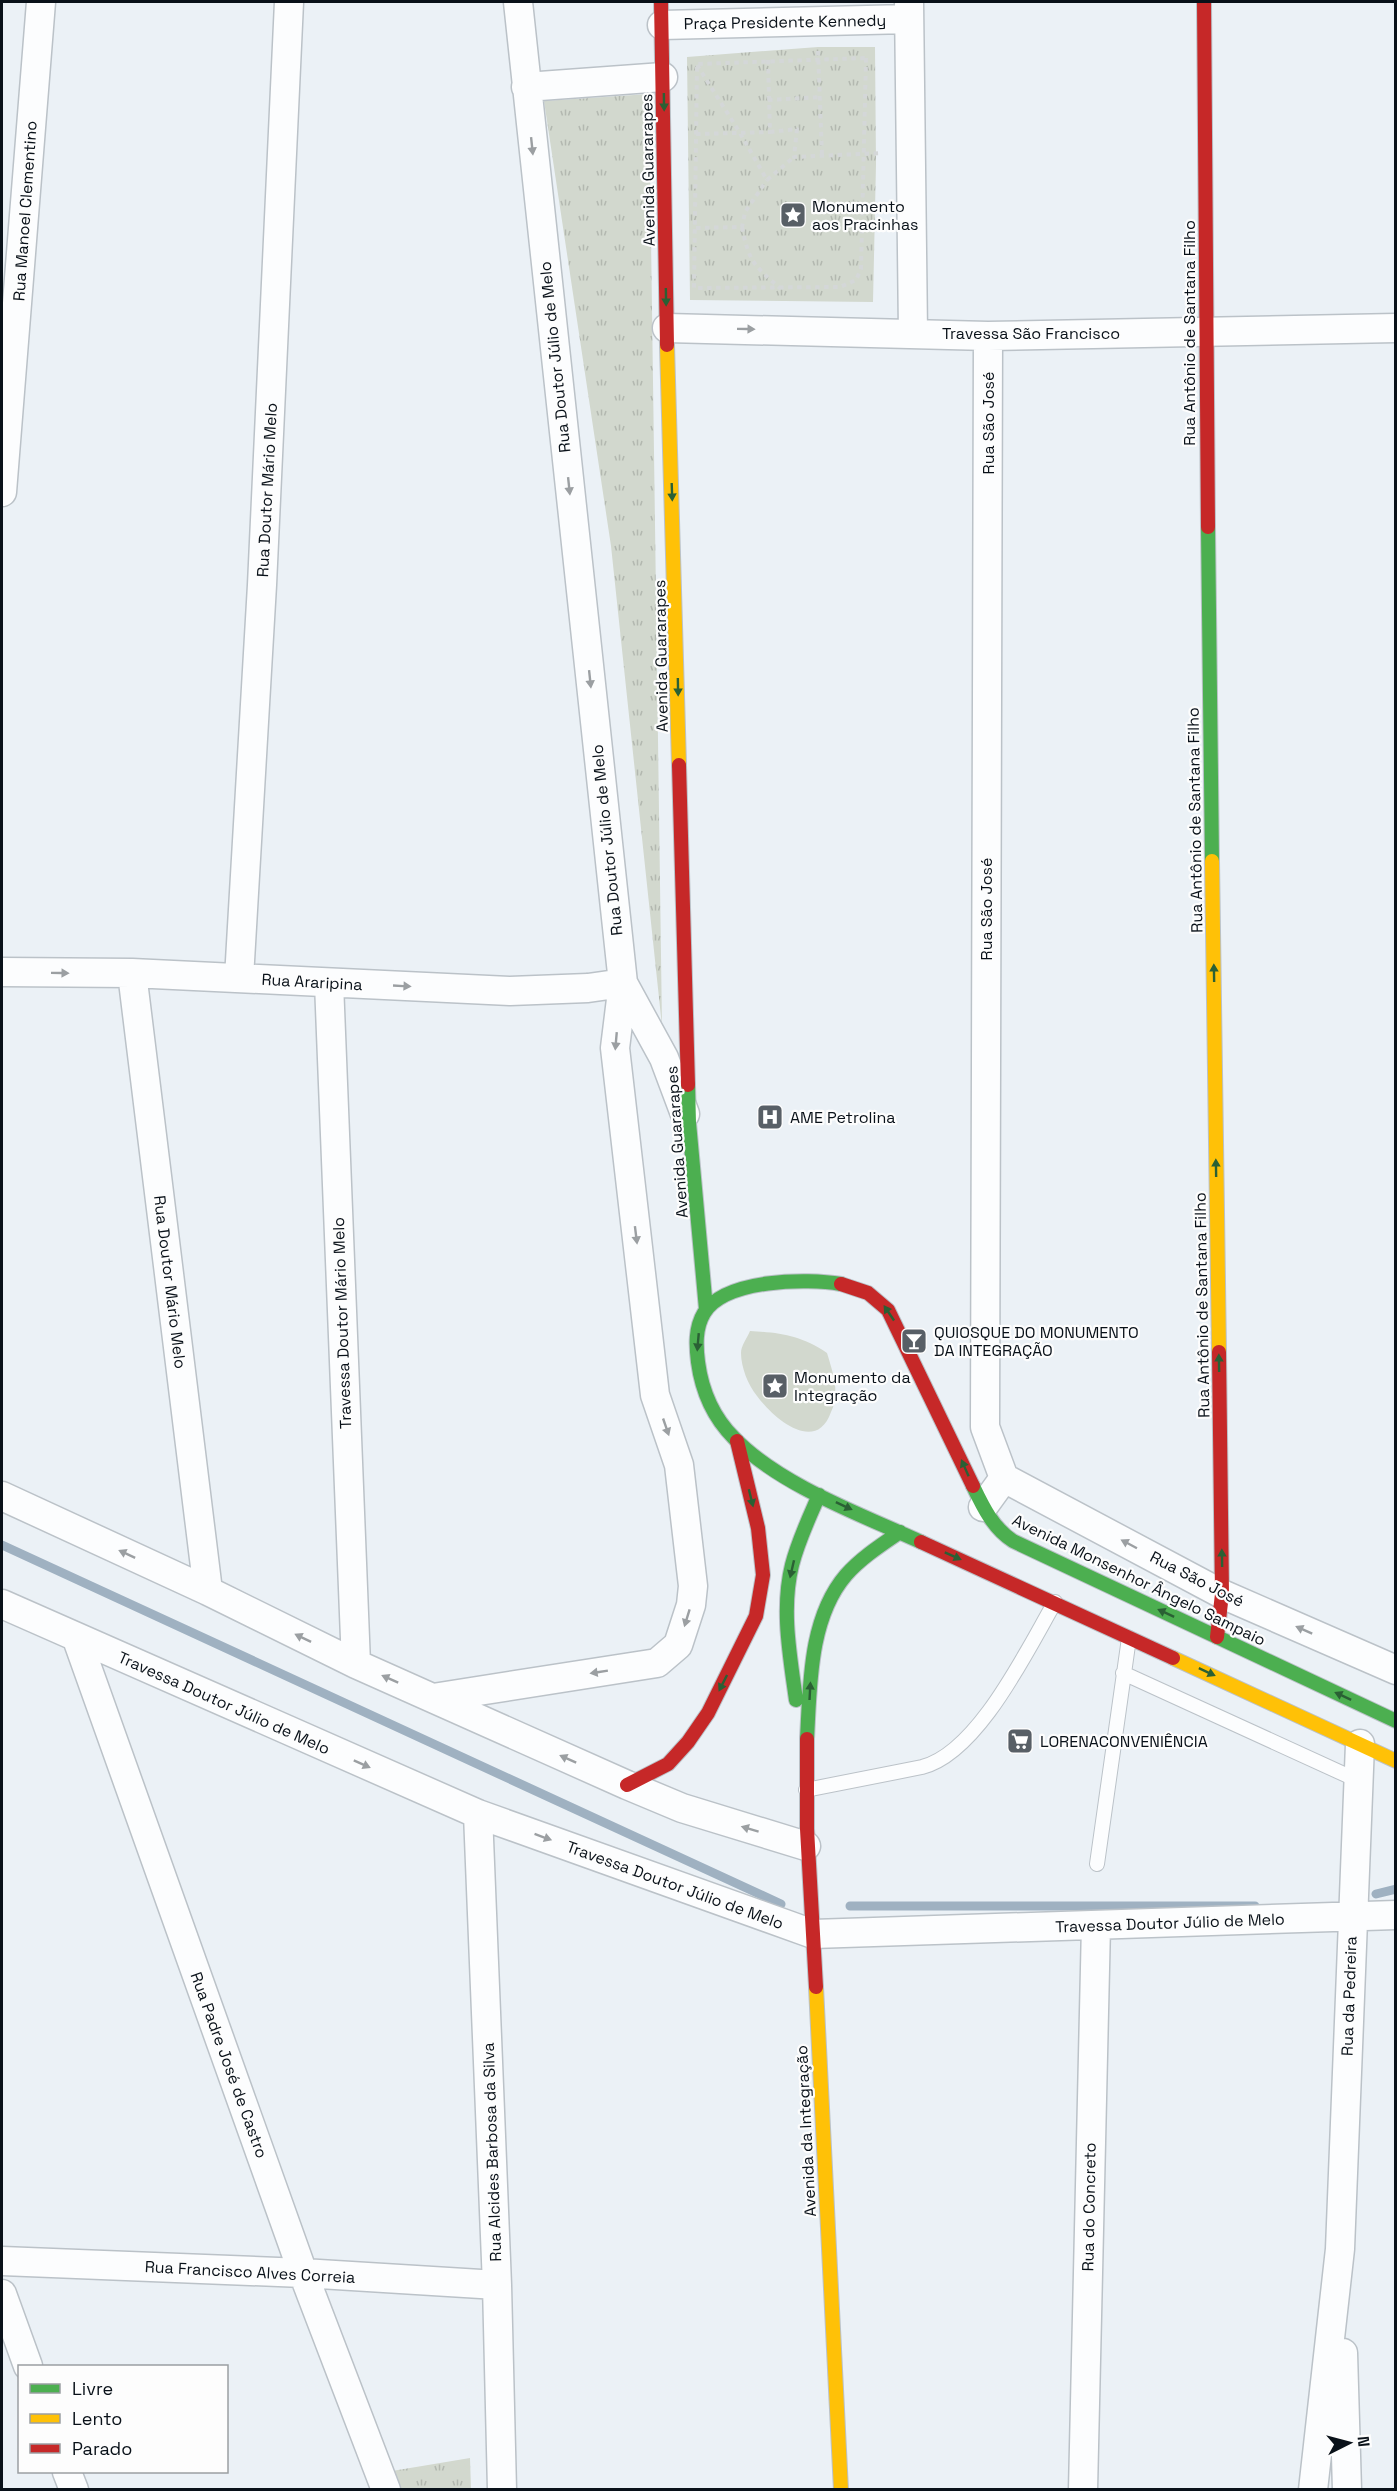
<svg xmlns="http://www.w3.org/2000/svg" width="1397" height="2491" viewBox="0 0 1397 2491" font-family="'Space Grotesk',sans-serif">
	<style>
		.grass { fill: #d2d8ce }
		.park { fill: url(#park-tufts) }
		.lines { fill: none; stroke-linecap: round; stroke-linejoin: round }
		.stream { stroke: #9fb1c1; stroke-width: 9 }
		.lane-casing { stroke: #bbc2c8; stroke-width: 16 }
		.street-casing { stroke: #bbc2c8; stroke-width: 31 }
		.fast-casing { stroke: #bbc2c8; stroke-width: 16 }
		.slow-casing { stroke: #bbc2c8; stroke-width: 16 }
		.jam-casing { stroke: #bbc2c8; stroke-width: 16 }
		.path { stroke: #d4d7d8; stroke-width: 4; stroke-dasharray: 4.5 4.5; stroke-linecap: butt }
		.lane { stroke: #fcfdfe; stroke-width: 14 }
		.street { stroke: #fcfdfe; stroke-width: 28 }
		.fast { stroke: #4caf50; stroke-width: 14 }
		.slow { stroke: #ffc107; stroke-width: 14 }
		.jam { stroke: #c62828; stroke-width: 14 }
		.oneway { fill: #2a6034 }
		.oneway2 { fill: #9b9fa2 }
		.labels { text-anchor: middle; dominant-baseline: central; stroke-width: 4.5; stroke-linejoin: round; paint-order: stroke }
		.street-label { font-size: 16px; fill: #091119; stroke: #fdfdfd }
		.poi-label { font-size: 16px; fill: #091119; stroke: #fdfdfd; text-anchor: start }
	</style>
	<defs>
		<pattern id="park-tufts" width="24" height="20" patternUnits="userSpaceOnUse" patternTransform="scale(1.5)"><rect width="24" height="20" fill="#d2d8ce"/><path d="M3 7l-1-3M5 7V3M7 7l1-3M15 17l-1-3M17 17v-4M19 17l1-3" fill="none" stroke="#b3b8b0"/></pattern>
	</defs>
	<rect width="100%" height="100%" fill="#ebf1f6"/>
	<path class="grass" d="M750,1331C781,1333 800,1335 827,1353C830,1363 834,1375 835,1385C836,1395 835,1404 831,1412C816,1455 773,1418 757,1396C748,1385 741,1367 741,1353C741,1346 747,1338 750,1331Z"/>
	<path class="park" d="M818,47H875L876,164L873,302L690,300L687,57Z
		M649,94L662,1026L611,546L544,101Z
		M470,2458L471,2489H398L392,2471Z"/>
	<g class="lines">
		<path class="stream" d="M2,1545L781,1904
			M1376,1894L1396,1889
			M850,1906H1255"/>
		<defs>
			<path id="lane" d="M1123,1673L1357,1780
				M806,1790L922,1767C978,1753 1027,1650 1055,1602
				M1097,1864L1129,1638"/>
			<path id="street" d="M909,2L913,333
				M662,25L909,19
				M526,87L663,77
				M667,328L988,336L1396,328
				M2,492L41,2
				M2,972L132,973L510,991L588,988L623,983
				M132,973L208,1591
				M239,978L262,585L289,2
				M329,983L356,1664
				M623,983L664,1058L685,1114
				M1004,1478L1222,1594L1396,1670
				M2,1496L208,1591L356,1664L627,1785L682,1808L806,1846
				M983,1507L1004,1478L985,1427L988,336
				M2,1604L478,1814L813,1934L1396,1915
				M77,1639L303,2273L386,2490
				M433,1698L657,1663L678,1645L691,1605L693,1586L679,1465L655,1395L615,1048L623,983L518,2
				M478,1814L497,2285L502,2490
				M2,2261L303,2273L497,2285
				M2,2294L28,2366
				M1343,2353L1347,2490
				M67,2472L74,2490
				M1083,2490L1096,1925
				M1313,2490L1340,2249L1360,1744"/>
			<path id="fast" d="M1208,527L1212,861
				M688,1085L689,1123L706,1309
				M841,1284C807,1278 725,1279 704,1313C695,1328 696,1346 698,1362C702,1392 713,1417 734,1438C779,1485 862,1515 921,1542
				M973,1486C983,1507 993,1528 1013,1541L1396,1721
				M796,1700C790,1656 781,1609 792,1565C798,1541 809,1518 819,1495
				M807,1739C810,1686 809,1618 846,1575C861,1558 881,1545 900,1532"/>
			<path id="slow" d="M667,345L679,765
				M1212,861L1219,1352
				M1173,1658L1396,1761
				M816,1987L841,2490"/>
			<path id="jam" d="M661,2L667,345
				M1204,2L1208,527
				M679,765L688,1085
				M841,1284L868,1293L888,1310L973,1486
				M921,1542L1173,1658
				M1217,1637L1222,1594L1219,1352
				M807,1739V1829L816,1987
				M627,1785L668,1764L688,1742L708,1713L756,1616L763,1575L758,1528L737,1441"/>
		</defs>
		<use href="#lane" class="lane-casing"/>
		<use href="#street" class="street-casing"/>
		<use href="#fast" class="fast-casing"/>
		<use href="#slow" class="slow-casing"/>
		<use href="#jam" class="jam-casing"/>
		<path class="path" d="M818,51L822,155
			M866,58L861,269L856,280L840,287L694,288L697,64Z
			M768,60L770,132L797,129L794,157L882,153
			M697,65L740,133L767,180L794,157
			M768,100L820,97
			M696,134L770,132
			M742,227C749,263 755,266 781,289
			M696,228L742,227L745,212L767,180"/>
		<use href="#lane" class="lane"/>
		<use href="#street" class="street"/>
		<use href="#fast" class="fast"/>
		<use href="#slow" class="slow"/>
		<use href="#jam" class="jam"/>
	</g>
	<defs><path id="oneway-solid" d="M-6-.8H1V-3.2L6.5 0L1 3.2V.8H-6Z" transform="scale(1.5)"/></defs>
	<g class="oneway">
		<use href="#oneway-solid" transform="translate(664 102) rotate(89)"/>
		<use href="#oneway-solid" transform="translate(666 297) rotate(89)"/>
		<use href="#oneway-solid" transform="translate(672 492) rotate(88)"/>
		<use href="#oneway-solid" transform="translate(678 687) rotate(89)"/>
		<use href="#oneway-solid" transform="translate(1214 973) rotate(-91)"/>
		<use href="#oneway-solid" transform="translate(1216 1168) rotate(-91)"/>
		<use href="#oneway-solid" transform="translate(889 1313) rotate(-124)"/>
		<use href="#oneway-solid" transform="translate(698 1342) rotate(95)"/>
		<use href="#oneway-solid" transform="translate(1219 1363) rotate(-91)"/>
		<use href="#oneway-solid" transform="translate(965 1468) rotate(-114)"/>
		<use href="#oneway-solid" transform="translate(751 1498) rotate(76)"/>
		<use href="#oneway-solid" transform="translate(844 1506) rotate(25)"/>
		<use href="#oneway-solid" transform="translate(953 1556) rotate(24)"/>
		<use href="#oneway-solid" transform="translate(1222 1558) rotate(-91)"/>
		<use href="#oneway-solid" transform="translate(792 1569) rotate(103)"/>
		<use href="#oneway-solid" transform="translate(1166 1613) rotate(-155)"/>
		<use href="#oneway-solid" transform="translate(1207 1672) rotate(25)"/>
		<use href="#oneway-solid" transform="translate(723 1683) rotate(117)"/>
		<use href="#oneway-solid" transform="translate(810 1691) rotate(-87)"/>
		<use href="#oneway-solid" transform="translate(1343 1696) rotate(-155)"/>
	</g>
	<g class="oneway2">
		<use href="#oneway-solid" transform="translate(532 146) rotate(84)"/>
		<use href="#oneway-solid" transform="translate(746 329) rotate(1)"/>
		<use href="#oneway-solid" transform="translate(569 486) rotate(84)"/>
		<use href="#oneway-solid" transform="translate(590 679) rotate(84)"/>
		<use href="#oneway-solid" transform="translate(60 973) rotate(1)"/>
		<use href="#oneway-solid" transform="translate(402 986) rotate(3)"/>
		<use href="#oneway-solid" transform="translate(616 1041) rotate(95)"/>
		<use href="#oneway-solid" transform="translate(636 1235) rotate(83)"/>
		<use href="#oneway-solid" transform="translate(666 1427) rotate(71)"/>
		<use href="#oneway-solid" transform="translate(1129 1544) rotate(-152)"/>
		<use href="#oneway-solid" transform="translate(127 1554) rotate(-155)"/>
		<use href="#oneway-solid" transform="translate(687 1618) rotate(107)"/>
		<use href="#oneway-solid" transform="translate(1304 1630) rotate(-156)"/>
		<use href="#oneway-solid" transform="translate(303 1638) rotate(-154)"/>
		<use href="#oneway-solid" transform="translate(599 1672) rotate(171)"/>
		<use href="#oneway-solid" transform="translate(390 1679) rotate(-156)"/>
		<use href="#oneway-solid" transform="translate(568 1759) rotate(-156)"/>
		<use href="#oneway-solid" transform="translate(362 1764) rotate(24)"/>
		<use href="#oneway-solid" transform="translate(750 1829) rotate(-163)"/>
		<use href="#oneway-solid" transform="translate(543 1837) rotate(20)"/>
	</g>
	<defs>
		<symbol id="sight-square" viewBox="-11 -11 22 22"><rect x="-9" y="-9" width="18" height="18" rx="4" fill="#585f66" stroke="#fdfdfd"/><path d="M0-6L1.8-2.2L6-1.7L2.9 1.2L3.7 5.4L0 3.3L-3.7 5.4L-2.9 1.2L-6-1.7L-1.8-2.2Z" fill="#fff"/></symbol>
		<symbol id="hospital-square" viewBox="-11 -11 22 22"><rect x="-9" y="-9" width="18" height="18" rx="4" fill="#585f66" stroke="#fdfdfd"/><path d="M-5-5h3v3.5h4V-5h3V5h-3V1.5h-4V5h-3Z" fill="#fff"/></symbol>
		<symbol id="bar-square" viewBox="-11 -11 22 22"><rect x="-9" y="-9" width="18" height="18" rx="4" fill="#585f66" stroke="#fdfdfd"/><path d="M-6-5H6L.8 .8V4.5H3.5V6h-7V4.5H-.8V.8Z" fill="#fff"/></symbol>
		<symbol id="supermarket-square" viewBox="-11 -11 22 22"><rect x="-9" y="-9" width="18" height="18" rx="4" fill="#585f66" stroke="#fdfdfd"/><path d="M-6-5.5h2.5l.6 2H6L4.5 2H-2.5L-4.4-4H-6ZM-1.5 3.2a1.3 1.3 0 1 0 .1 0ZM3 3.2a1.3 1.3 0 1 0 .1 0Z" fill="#fff"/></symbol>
	</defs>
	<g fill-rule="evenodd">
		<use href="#sight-square" x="778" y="200" width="30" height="30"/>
		<use href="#hospital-square" x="755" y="1102" width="30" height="30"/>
		<use href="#bar-square" x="899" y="1326" width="30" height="30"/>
		<use href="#sight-square" x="760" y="1371" width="30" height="30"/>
		<use href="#supermarket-square" x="1005" y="1726" width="30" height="30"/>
	</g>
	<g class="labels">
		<g class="street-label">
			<text transform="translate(785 22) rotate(-1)">Praça Presidente Kennedy</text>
			<text transform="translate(648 170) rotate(-91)">Avenida Guararapes</text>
			<text transform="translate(25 211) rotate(-86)">Rua Manoel Clementino</text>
			<text x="1031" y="333">Travessa São Francisco</text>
			<text transform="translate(1189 333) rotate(-90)">Rua Antônio de Santana Filho</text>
			<text transform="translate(555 357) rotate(-96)">Rua Doutor Júlio de Melo</text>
			<text transform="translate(988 423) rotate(-90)">Rua São José</text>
			<text transform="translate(267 490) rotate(-87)">Rua Doutor Mário Melo</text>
			<text transform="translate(661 656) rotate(-91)">Avenida Guararapes</text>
			<text transform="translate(1195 820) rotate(-91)">Rua Antônio de Santana Filho</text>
			<text transform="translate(607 840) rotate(-96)">Rua Doutor Júlio de Melo</text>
			<text transform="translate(986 909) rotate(-90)">Rua São José</text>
			<text transform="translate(312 982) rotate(3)">Rua Araripina</text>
			<text transform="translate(677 1142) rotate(-94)">Avenida Guararapes</text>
			<text transform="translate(170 1282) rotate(83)">Rua Doutor Mário Melo</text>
			<text transform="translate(1202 1305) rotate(-91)">Rua Antônio de Santana Filho</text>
			<text transform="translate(342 1323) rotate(-92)">Travessa Doutor Mário Melo</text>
			<text transform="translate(1197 1579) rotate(27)">Rua São José</text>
			<text transform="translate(1139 1580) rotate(26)">Avenida Monsenhor Ângelo Sampaio</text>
			<text transform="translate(224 1703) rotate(24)">Travessa Doutor Júlio de Melo</text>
			<text transform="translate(675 1885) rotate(20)">Travessa Doutor Júlio de Melo</text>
			<text transform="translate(1170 1923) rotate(-2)">Travessa Doutor Júlio de Melo</text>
			<text transform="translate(1349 1996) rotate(-88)">Rua da Pedreira</text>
			<text transform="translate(229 2065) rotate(70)">Rua Padre José de Castro</text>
			<text transform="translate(806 2131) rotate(-93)">Avenida da Integração</text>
			<text transform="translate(492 2152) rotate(-92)">Rua Alcides Barbosa da Silva</text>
			<text transform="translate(1089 2207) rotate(-89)">Rua do Concreto</text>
			<text transform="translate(250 2272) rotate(3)">Rua Francisco Alves Correia</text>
		</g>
		<g class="poi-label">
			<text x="812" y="206">Monumento<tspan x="812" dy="18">aos Pracinhas</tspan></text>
			<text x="790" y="1117">AME Petrolina</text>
			<text x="934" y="1332">QUIOSQUE DO MONUMENTO<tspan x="934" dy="18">DA INTEGRAÇÃO</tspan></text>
			<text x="794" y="1377">Monumento da<tspan x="794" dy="18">Integração</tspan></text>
			<text x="1040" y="1741">LORENACONVENIÊNCIA</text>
		</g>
	</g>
	<rect width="1397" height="2491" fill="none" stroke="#091119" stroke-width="6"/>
	<rect x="18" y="2365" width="210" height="108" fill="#fdfdfd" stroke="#9b9fa2" stroke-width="1.5"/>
	<rect x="30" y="2384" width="30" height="9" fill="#4caf50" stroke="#9b9fa2" stroke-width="1.5"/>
	<text x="72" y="2395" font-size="18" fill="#091119">Livre</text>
	<rect x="30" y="2414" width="30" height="9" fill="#ffc107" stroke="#9b9fa2" stroke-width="1.5"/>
	<text x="72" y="2425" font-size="18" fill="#091119">Lento</text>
	<rect x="30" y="2444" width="30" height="9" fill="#c62828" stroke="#9b9fa2" stroke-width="1.5"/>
	<text x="72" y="2455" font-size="18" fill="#091119">Parado</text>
	<g transform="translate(1349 2443) rotate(84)" stroke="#fdfdfd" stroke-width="4.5" paint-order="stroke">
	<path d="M0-4.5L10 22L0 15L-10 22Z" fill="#091119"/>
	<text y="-9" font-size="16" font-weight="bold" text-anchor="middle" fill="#091119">N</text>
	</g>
</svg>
